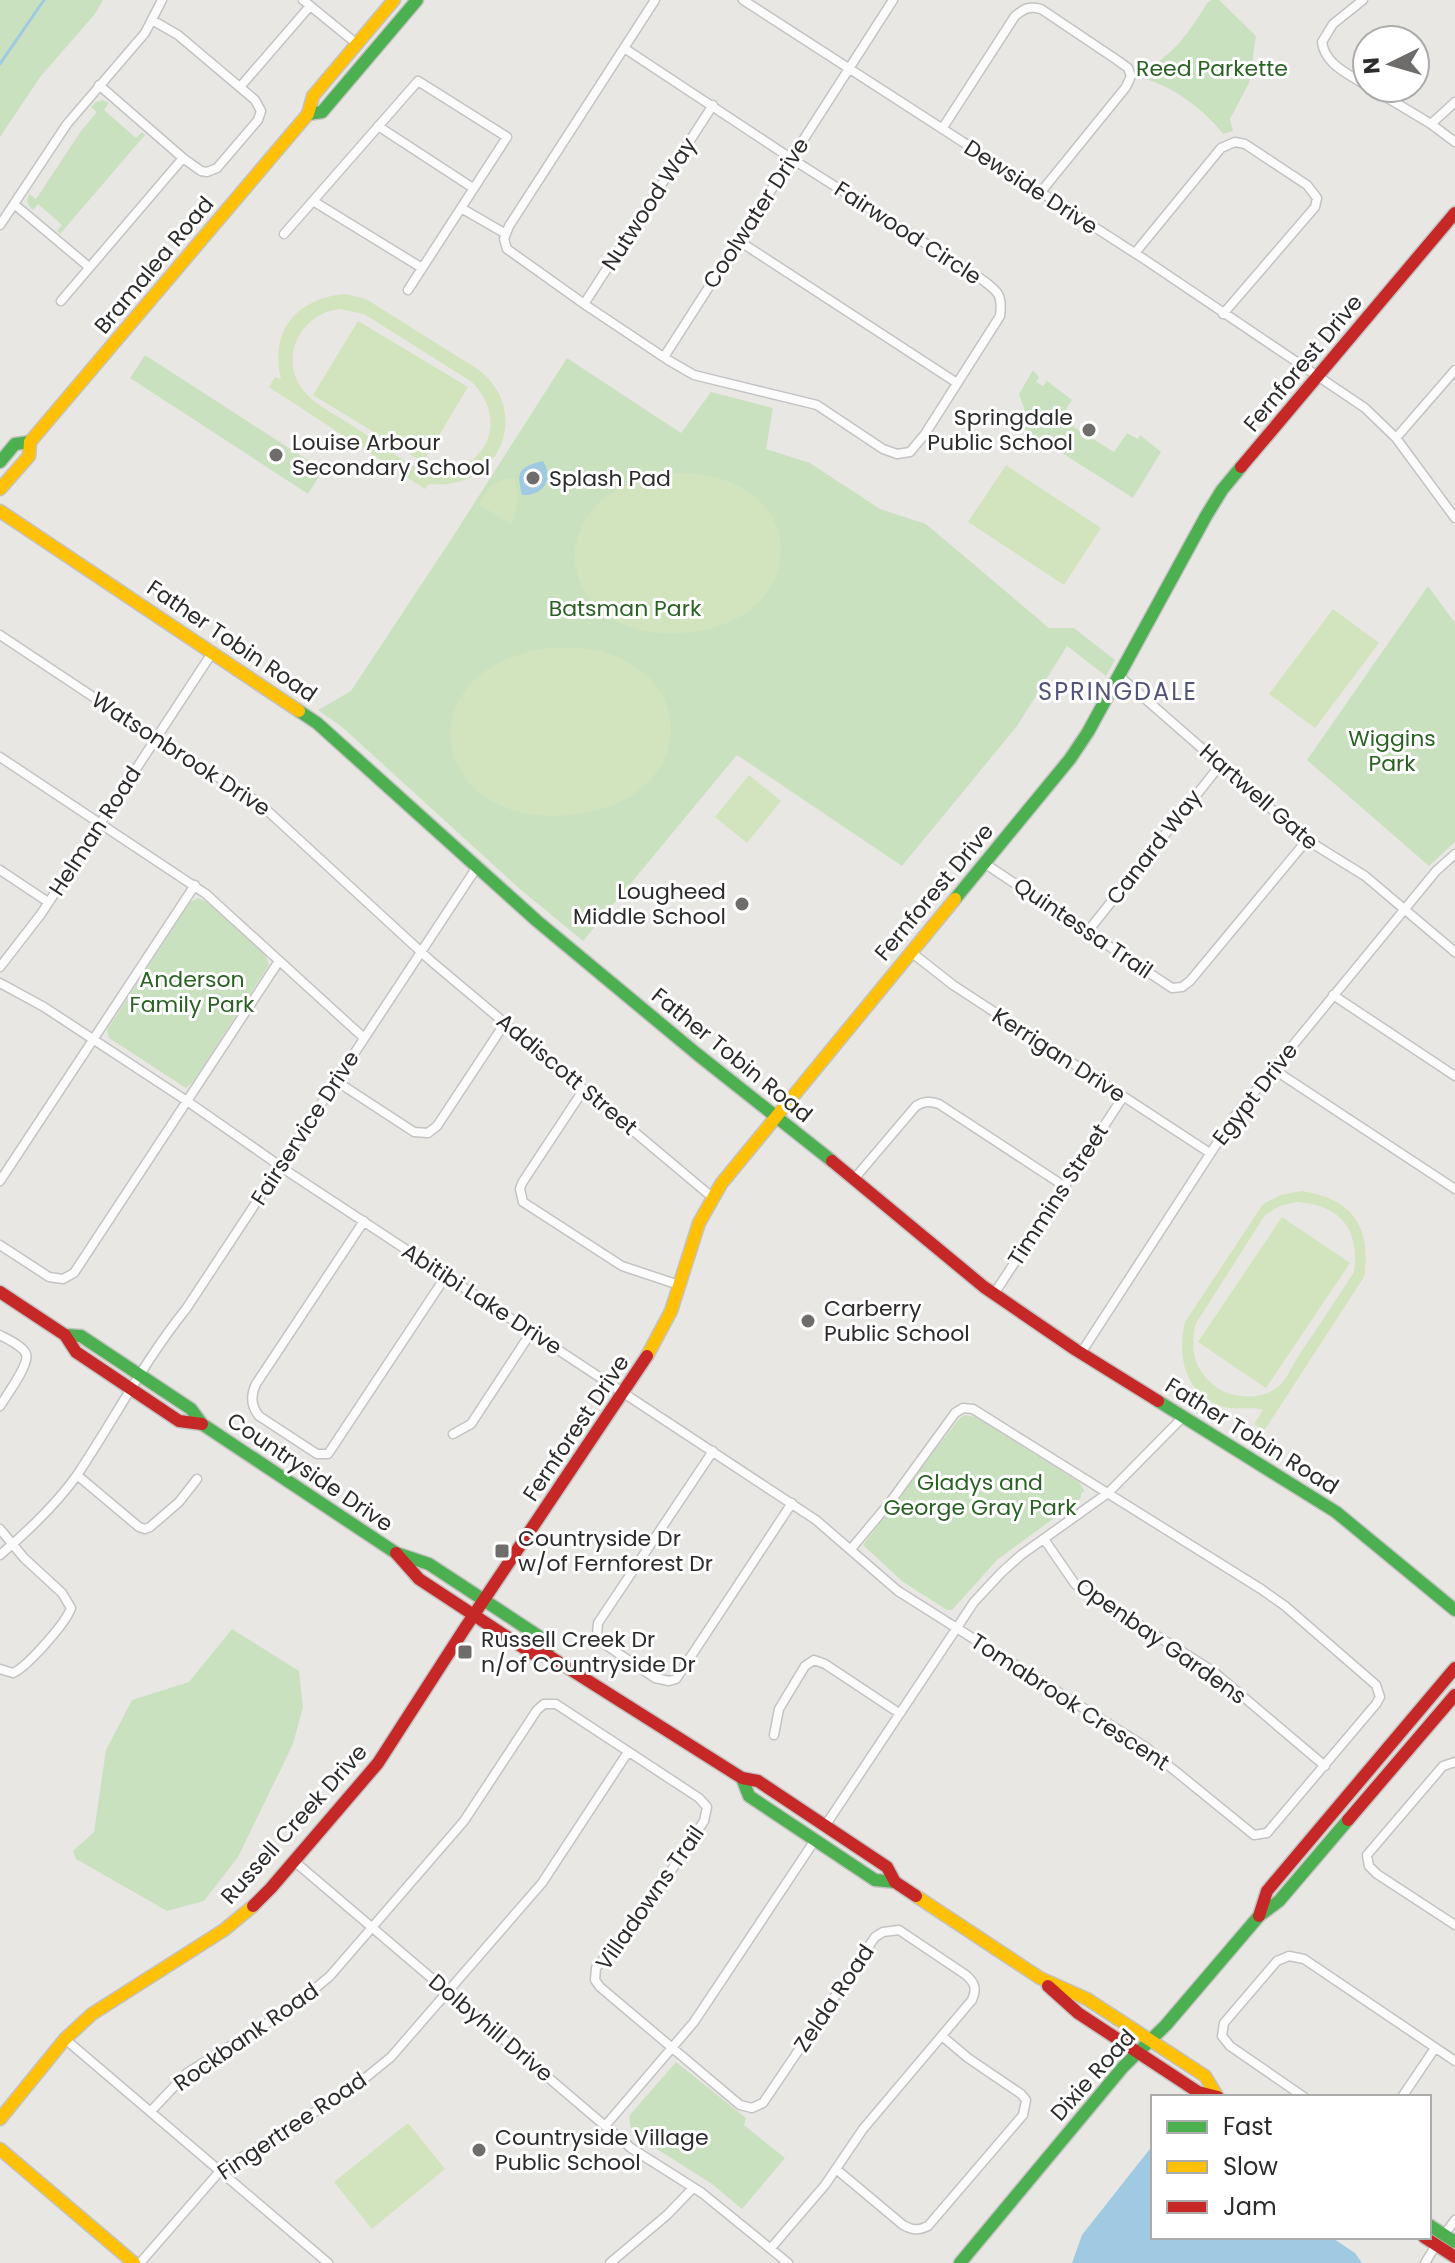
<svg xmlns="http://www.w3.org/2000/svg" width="1455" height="2263" viewBox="0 0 1455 2263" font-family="Poppins,sans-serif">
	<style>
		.green { fill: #cae1c0 }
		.pitch { fill: #d1e4be; fill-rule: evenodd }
		.water { fill: #a0c9e2 }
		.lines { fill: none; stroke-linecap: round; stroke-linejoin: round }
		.stream { stroke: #a0c9e2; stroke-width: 3 }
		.street-casing { stroke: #c4c3c3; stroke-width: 11 }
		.fast-casing { stroke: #c4c3c3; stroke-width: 15 }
		.slow-casing { stroke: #c4c3c3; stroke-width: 15 }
		.jam-casing { stroke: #c4c3c3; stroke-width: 15 }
		.street { stroke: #fcfbfb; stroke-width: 8 }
		.fast { stroke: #4caf50; stroke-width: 12 }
		.slow { stroke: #ffc107; stroke-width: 12 }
		.jam { stroke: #c62828; stroke-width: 12 }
		.poi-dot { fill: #6e6d6c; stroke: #fff; stroke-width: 3 }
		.labels { text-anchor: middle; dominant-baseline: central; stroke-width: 6; stroke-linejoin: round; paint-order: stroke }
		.park-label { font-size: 22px; fill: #296223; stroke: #fff }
		.street-label { font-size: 22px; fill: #2c2c2c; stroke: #fff }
		.poi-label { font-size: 22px; fill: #2c2c2c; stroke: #fff; text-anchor: start }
		.neighbourhood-label { font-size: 24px; letter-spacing: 2px; fill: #515478; stroke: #fff }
	</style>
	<rect width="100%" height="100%" fill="#e9e7e3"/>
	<path class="green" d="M0,0H103L95,14L41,76L0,137Z
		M1212,0H1219L1256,36L1249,83L1230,119L1233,131L1223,134C1205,110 1170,84 1141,78L1140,72C1173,57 1189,32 1208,2Z
		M103,100L109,103L104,110L136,138L142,132L145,135L60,234L57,231L62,225L38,204L33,210C27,205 26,201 29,194L36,199L81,131L97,112L91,107L96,102Z
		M145,355L323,470L308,494L130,378Z
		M567,358L681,433L711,392L773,408L766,449L810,463L880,509L926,524L1049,628H1074L1115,660L1106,676L1067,646L1017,726L902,866L737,755L583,941L521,890L342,727L318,710L351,691L452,538Z
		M1033,370L1039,377L1036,382L1043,386L1047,381L1072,400L1063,413L1064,421L1114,452L1127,433L1138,439L1140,435L1161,452L1133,498L1021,427L1024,408L1019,394Z
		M1428,586L1455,623V842L1429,866L1307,760Z
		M198,898L206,901L266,956L269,965L193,1082L186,1088L109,1038L107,1030L190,902Z
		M964,1415L976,1417L1079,1482L1085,1492H1082L1080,1499L997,1560L952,1610H947L903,1582L863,1545L958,1420Z
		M232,1629L299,1671L303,1707L293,1744L238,1857L204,1901L167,1911L76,1859L73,1851L94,1832L106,1750L132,1700L189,1682Z
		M676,2062L746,2118L744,2125L785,2158L742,2209L712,2184L652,2146L631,2129L629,2116Z"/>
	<path class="pitch" d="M345,294L366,299L479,370C534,414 497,492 429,484L425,489L269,387L275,377L281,379C269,331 297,298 345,294ZM340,309L364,314L472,382C487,398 495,417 488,438C484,450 474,460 464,466C427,486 389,449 359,430C342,418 317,407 304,391C277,358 301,313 340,309Z
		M358,321L468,387L423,462L313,395Z
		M1006,465L1101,528L1064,585L968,522Z
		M672,473C815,468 816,626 680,633C549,640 534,488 672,473Z
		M505,478L515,479L518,498L512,525L479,504L491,486Z
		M1333,609L1379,643L1315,728L1269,694Z
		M549,648C700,636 715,801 569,815C428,828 402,668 549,648Z
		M749,775L781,801L747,843L715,817Z
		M1301,1191C1352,1198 1372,1227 1364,1277L1264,1431L1254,1424L1263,1410C1250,1406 1235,1411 1220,1406C1184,1391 1177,1356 1185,1322L1263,1204L1281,1195ZM1297,1202C1340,1205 1360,1229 1354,1272C1336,1300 1318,1327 1299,1355C1293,1364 1287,1379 1279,1386C1263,1401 1231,1399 1215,1386C1193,1368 1191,1351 1195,1325L1265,1215L1280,1206Z
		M1282,1217L1350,1263L1266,1388L1198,1342Z
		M408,2123L445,2169L372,2229L334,2182Z"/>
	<path class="water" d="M543,461C554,479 544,496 522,495C516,471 519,467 543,461Z
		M1153,2145V2237H1331L1355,2253L1362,2263H1072L1082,2235Z"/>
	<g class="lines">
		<path class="stream" d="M0,64L44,0"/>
		<defs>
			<path id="street" d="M303,0L357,44
				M743,0L1144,259L1365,408L1396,438L1455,518
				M1363,0L1333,24L1322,42C1325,65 1349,74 1367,86
				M624,48L792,159L980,278C997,291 1003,293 1000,316L925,434L910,452L897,454L883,449L817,405L694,375L668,360L587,306L507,249L504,239L509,226L655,0
				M99,85L183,158L201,171L207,172L217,168L258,120L261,111L255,100L178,35L152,20
				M240,87L310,6
				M1371,88L1431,124L1455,142
				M1431,124L1455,102
				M378,126L473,188
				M942,129L1015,16C1025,8 1029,6 1041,9L1117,60L1128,68L1131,76L1126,87L1040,193
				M313,201L422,268
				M14,204L89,267
				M461,208L506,234
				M0,225L67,124L145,33L162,0
				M284,234L418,81L507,137L408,290
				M739,241L957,383
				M1135,253L1221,148L1235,142L1245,144L1307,185L1317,198L1315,207L1223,314
				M61,301L183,158
				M584,304L713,105
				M664,357L893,0
				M1396,438L1455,370
				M0,635L155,738L258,802L431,961L712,1197
				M1119,676L1307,840L1365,876L1455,952
				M0,757L206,894L364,1038
				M984,863L1172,988L1182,987L1190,981L1307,840
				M0,870L48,902
				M1088,931L1221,764
				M911,952L953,985L1210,1153
				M0,967L41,914L212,653
				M0,983L44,1007L187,1101L290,1173L816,1520L898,1591L1147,1748L1254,1835L1267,1833L1376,1704L1380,1697L1376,1685L1285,1606L1261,1589L973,1409L963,1408L955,1413L891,1501L851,1549
				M1333,995L1455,1076
				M1273,1069L1455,1189
				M336,1081L414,1132L428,1133L437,1126L505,1023
				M584,1089L522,1183L520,1189L523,1202L622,1266L679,1285
				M854,1179L916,1106C924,1101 930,1101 939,1104L1064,1186
				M0,1181L195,885
				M364,1221L256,1384C250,1396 251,1406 259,1416L317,1454H328L446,1276
				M0,1245L49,1277L63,1279L74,1273L279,961
				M994,1294L1123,1097
				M0,1335C7,1339 23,1346 26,1354C30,1364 6,1396 0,1406
				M1081,1353L1234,1117L1436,871L1455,854
				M453,1434L471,1424L532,1331
				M713,1451L598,1623L597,1635L600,1641L655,1678L669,1681L676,1679L792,1503
				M77,1475L139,1527L145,1529L150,1527L179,1502L197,1479
				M0,1529L24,1558L62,1593L71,1608C66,1623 27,1667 13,1673L0,1669
				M1044,1539L1075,1584L1214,1672L1325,1766
				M0,1555C28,1531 56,1505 77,1475C114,1420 144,1361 186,1309L477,867
				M774,1735L779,1709L805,1666L814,1660L825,1664L899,1713
				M1455,1762L1443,1766L1367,1855L1369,1866L1377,1874L1455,1925
				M825,1826L974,1602L1001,1573L1021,1555L1108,1493L1183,1417
				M294,1861L631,2148L702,2193L788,2263
				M65,2039L328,2263
				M1304,2097L1230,2046L1222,2036L1224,2023L1277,1961L1289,1956L1304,1959L1455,2061
				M1402,2097L1435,2048
				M151,2111L187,2073L293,2007L330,1976L464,1821L537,1710L544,1704H556L699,1798L707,1807L704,1821L647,1907L596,1968L595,1980L600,1987L740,2105L752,2108L763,2103L875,1937L883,1932L899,1930L966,1975C975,1983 977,1989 972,2000L863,2129L825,2185L771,2248
				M605,2126L694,2022L815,1840
				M836,2169L903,2225C912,2230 918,2231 928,2226L1023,2115L1026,2100L1021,2094L968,2058L942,2036
				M1444,2235L1455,2220
				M140,2263L220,2171L353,2088L391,2057L542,1883L628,1752
				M610,2263L667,2215L693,2188
				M1425,2263L1436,2245"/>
			<path id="fast" d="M308,114L322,112L417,0
				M0,462L15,444L30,442
				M299,711L317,723L537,921L697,1054L832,1161
				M955,899L1070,759L1088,732L1206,516L1222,490L1241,467
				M65,1335L81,1336L191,1409L202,1424L396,1553L429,1564L543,1639L549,1656
				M1158,1401L1336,1512L1455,1610
				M742,1778L749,1796L875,1880L895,1882
				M1429,2225L1455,2242
				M960,2263L1123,2067L1166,2025L1259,1916L1279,1901L1348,1820"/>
			<path id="slow" d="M0,489L29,456L30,442L308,114L313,96L394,0
				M0,511L299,711
				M647,1356L671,1311L699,1223L721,1184L955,899
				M916,1896L1040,1978L1087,1999L1205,2076L1217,2096
				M0,2119L65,2039L92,2014L224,1930L253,1906
				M0,2149L134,2263"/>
			<path id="jam" d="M1241,467L1455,213
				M832,1161L984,1287L1076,1350L1158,1401
				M0,1292L65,1335L76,1352L179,1421L202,1424
				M396,1553L419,1579L533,1654L549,1656L742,1778L758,1781L887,1867L895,1882L916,1896
				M1348,1820L1455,1695
				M253,1906L271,1888L378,1763L465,1628L647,1356
				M1259,1916L1267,1891L1455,1668
				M1048,1986L1078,2013L1198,2092L1218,2097
				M1424,2237L1455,2257"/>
		</defs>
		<use href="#street" class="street-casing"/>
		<use href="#fast" class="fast-casing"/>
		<use href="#slow" class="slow-casing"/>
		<use href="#jam" class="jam-casing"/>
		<use href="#street" class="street"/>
		<use href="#fast" class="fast"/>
		<use href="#slow" class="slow"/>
		<use href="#jam" class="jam"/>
	</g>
	<g class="poi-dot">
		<circle cx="1089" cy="430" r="8"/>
		<circle cx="276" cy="455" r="8"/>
		<circle cx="533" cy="478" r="8"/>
		<circle cx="742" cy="904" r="8"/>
		<circle cx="808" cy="1321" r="8"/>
		<rect x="494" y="1543" width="16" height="16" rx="4"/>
		<rect x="457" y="1644" width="16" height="16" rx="4"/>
		<circle cx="479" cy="2150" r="8"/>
	</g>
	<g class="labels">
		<g class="park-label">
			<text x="1212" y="68">Reed Parkette</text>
			<text x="625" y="608">Batsman Park</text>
			<text x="1392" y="738">Wiggins<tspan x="1392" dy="25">Park</tspan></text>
			<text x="192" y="979">Anderson<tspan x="192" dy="25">Family Park</tspan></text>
			<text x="980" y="1482">Gladys and<tspan x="980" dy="25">George Gray Park</tspan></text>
		</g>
		<g class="street-label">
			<text transform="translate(1031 187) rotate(33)">Dewside Drive</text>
			<text transform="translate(649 204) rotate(-57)">Nutwood Way</text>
			<text transform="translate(756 213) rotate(-57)">Coolwater Drive</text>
			<text transform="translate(908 233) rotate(33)">Fairwood Circle</text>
			<text transform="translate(154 265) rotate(-50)">Bramalea Road</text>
			<text transform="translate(1303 363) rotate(-50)">Fernforest Drive</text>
			<text transform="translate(232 641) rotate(34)">Father Tobin Road</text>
			<text transform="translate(181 754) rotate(33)">Watsonbrook Drive</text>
			<text transform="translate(1259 797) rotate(41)">Hartwell Gate</text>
			<text transform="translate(95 831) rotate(-57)">Helman Road</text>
			<text transform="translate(1154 847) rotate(-52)">Canard Way</text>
			<text transform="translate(934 892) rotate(-50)">Fernforest Drive</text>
			<text transform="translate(1083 928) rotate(34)">Quintessa Trail</text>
			<text transform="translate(732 1055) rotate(39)">Father Tobin Road</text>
			<text transform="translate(1059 1055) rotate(33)">Kerrigan Drive</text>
			<text transform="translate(567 1074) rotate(40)">Addiscott Street</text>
			<text transform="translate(1255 1094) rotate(-52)">Egypt Drive</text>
			<text transform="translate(305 1128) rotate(-57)">Fairservice Drive</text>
			<text transform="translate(1058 1195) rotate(-57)">Timmins Street</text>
			<text transform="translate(482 1299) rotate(33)">Abitibi Lake Drive</text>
			<text transform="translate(576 1428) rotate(-56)">Fernforest Drive</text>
			<text transform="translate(1252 1436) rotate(32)">Father Tobin Road</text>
			<text transform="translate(310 1472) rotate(34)">Countryside Drive</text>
			<text transform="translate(1161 1641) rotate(35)">Openbay Gardens</text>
			<text transform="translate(1070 1702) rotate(33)">Tomabrook Crescent</text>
			<text transform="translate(294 1824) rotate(-48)">Russell Creek Drive</text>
			<text transform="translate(650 1898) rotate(-55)">Villadowns Trail</text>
			<text transform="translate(834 1998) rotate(-56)">Zelda Road</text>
			<text transform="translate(491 2028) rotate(40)">Dolbyhill Drive</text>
			<text transform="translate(246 2037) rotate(-35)">Rockbank Road</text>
			<text transform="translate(1093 2075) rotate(-48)">Dixie Road</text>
			<text transform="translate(292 2126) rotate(-34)">Fingertree Road</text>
		</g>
		<g class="poi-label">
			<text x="1073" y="417" text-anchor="end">Springdale<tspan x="1073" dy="25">Public School</tspan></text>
			<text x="292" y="442">Louise Arbour<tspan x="292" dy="25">Secondary School</tspan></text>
			<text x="549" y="478">Splash Pad</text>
			<text x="726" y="891" text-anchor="end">Lougheed<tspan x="726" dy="25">Middle School</tspan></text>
			<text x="824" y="1308">Carberry<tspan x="824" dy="25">Public School</tspan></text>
			<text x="518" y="1538">Countryside Dr<tspan x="518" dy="25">w/of Fernforest Dr</tspan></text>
			<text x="481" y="1639">Russell Creek Dr<tspan x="481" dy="25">n/of Countryside Dr</tspan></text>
			<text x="495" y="2137">Countryside Village<tspan x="495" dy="25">Public School</tspan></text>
		</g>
		<g class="neighbourhood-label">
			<text x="1118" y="691">SPRINGDALE</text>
		</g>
	</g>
	<rect x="1151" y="2095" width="280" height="144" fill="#ffffff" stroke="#ababab" stroke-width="2"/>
	<rect x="1167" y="2121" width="40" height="12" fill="#4caf50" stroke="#ababab" stroke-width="2"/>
	<text x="1223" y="2135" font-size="24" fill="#2c2c2c">Fast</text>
	<rect x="1167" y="2161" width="40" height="12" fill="#ffc107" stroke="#ababab" stroke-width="2"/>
	<text x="1223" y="2175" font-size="24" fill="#2c2c2c">Slow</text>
	<rect x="1167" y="2201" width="40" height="12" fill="#c62828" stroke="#ababab" stroke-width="2"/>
	<text x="1223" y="2215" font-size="24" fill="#2c2c2c">Jam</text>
	<g transform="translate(1391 64) rotate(265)"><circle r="38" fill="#ffffff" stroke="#ababab" stroke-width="2"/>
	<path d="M0-6L14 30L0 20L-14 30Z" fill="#6e6d6c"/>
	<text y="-12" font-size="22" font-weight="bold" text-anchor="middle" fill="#2c2c2c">N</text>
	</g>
</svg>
